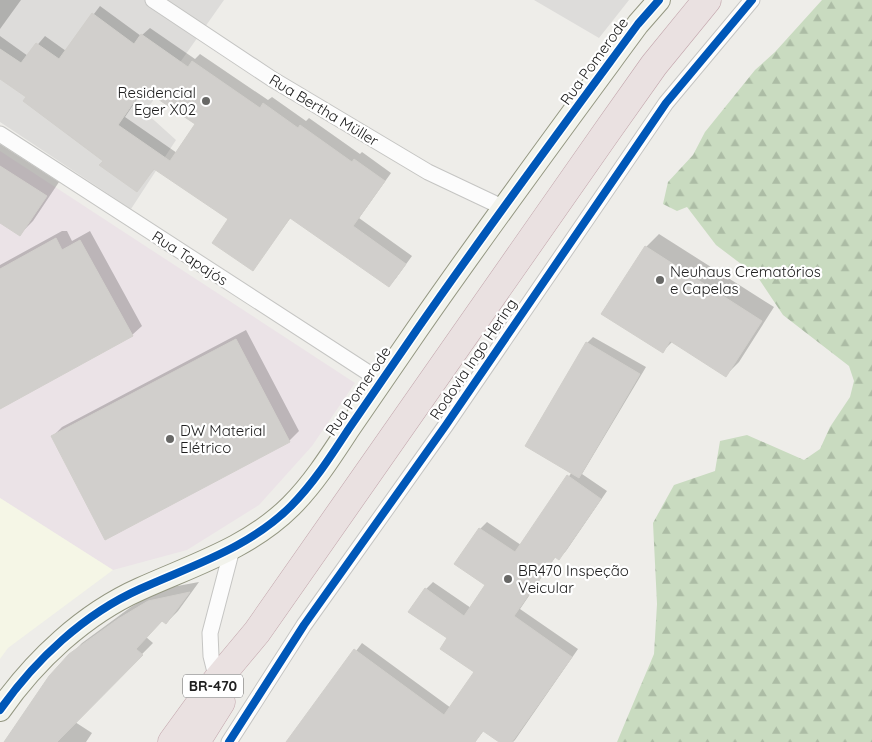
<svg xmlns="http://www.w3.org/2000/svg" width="872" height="742" viewBox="0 0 872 742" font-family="Quicksand,sans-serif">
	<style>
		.residential { fill: #dddcda }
		.industrial { fill: #ebe3e7 }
		.education { fill: #f5f6e6 }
		.forest { fill: url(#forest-firs) }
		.shadow { fill: #0003; fill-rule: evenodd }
		.building { fill: #d1cfcc; stroke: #d1cfcb; fill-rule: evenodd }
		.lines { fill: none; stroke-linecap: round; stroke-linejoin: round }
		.street-casing { stroke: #c5c5c3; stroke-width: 17 }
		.secondary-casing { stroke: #949782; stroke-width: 24 }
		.highway-casing { stroke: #c1a3aa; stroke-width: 29 }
		.street { stroke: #fcfcfc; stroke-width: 15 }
		.secondary { stroke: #f2f3ec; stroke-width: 22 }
		.highway { stroke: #eae1e1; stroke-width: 28 }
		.cycleway-casing { stroke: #fff; stroke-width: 11 }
		.cycleway { stroke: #0057b8; stroke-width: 8 }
		.poi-dot { fill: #686866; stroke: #fff; stroke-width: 2 }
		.labels { text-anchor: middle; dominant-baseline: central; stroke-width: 4.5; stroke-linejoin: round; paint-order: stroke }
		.shield { fill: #fff; stroke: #636363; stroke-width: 1 }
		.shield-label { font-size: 14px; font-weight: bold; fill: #202020 }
		.street-label { font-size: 15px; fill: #202020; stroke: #fff }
		.poi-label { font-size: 15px; fill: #202020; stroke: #fff; text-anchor: start }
	</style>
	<defs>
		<pattern id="forest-firs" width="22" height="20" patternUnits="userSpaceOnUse" patternTransform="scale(1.25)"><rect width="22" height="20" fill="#c9dbc0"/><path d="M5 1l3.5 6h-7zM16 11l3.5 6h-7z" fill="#acbca5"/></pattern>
	</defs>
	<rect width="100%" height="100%" fill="#eeede9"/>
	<path class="residential" d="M0,0H224L145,112L176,140L131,209L0,122Z
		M534,0H629L599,38Z"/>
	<path class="industrial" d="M0,151L355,383L312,446L259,505L187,550L113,570L0,498Z"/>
	<path class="education" d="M0,498L113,570L8,648L0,659Z"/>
	<path class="forest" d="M822,0H872V742H617L654,654L657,604L653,523L674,485L715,471L720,441L747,435L804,460L820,449L830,427L850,397L854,381L849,366L783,315L757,276L716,245L687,207L677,211L663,204L668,182L693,155L705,132L755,70L775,52Z"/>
	<path class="shadow" d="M0,0H21L0,29Z
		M100,6L141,36L150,28L195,59L200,54L268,100L272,97L306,121L309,118L360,154L362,152L391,173L359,218L412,256L396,278L389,286L291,217L253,269L230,218L155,168L137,190L104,161L66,133L67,131L27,97L0,78V36L28,56L45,36L66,51ZM144,89L196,124L177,153L125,117Z
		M0,144L59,182L33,221L20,234L0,221Z
		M62,231H67L72,241L90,231L142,326L132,335L0,408V265Z
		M659,234L774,307L739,362L726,375L673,341L663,351L646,247Z
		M246,330L299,431L289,441L52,437L62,427Z
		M593,337L646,367L582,474L607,491L566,551L559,558L556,556L520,609L578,649L515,740L513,742H501L484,730L475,742H288L362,643L451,708L476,672L449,638L426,589L433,582L471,608L487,585L456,564L480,529L487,522L521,545L572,472L587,343Z
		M199,582L178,611L166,623L162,620L146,637L153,643L75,722L92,733L86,742H5L50,676L82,643L131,607L161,589Z"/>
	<path class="building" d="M92,13L134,44L141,34L188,67L192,61L260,108L263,103L298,128L300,125L352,162L354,159L385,181L353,226L406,264L389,287L290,218L253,271L212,243L228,219L154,169L137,192L99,165L103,161L23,101L26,97L0,79V49L21,63L36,43L59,59ZM143,89L195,124L170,161L118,125Z
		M0,166L47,196L20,236L0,223Z
		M56,238L62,250L80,240L133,336L0,409V269Z
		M645,246L762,321L726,377L670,341L663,353L601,314Z
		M236,339L290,442L105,540L51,436Z
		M586,342L640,374L579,478L525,446Z
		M567,475L601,499L559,560L555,557L514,616L572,657L512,742H499L483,731L475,742H286L354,649L444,715L474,672L440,649L447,638L408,612L425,588L464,616L485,585L454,564L479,528L515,552Z
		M190,592L166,624L162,621L136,649L143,655L57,742H4L49,676L69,654L118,619L148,601Z"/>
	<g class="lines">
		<defs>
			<path id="street" d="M153,0L272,79L428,172L502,207
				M0,134L381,381
				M217,680L211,656L210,633L232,549
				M229,742L304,625L446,425L666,103L752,0"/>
			<path id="secondary" d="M0,710C35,660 84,614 140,589C193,565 249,548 291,506C313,484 331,456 348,430C371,397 393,364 416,331C488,227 563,126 638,24L659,0"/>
			<path id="highway" d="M172,742L217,680L257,632L608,130L654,65L707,0
				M196,742L221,702"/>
		</defs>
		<use href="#street" class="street-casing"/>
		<use href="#secondary" class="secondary-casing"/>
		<use href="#highway" class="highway-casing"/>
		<use href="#street" class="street"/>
		<use href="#secondary" class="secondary"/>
		<use href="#highway" class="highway"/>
		<defs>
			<path id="cycleway" d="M0,710C35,660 84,614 140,589C193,565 249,548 291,506C313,484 331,456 348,430C371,397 393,364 416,331C488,227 563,126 638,24L659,0
				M229,742L304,625L446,425L666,103L752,0"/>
		</defs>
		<use href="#cycleway" class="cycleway-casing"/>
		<use href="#cycleway" class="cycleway"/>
	</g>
	<g class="poi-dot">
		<circle cx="206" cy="101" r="5"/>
		<circle cx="660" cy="280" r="5"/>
		<circle cx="170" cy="439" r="5"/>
		<circle cx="508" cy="579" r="5"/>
	</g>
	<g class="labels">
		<rect class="shield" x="183" y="674.5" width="60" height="23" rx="4"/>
		<g class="shield-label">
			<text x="213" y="686">BR-470</text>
		</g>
		<g class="street-label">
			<text transform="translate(594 61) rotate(-54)">Rua Pomerode</text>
			<text transform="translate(324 110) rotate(31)">Rua Bertha Müller</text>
			<text transform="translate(190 258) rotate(33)">Rua Tapajós</text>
			<text transform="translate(473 359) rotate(-56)">Rodovia Ingo Hering</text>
			<text transform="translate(358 391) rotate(-56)">Rua Pomerode</text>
		</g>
		<g class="poi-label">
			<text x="196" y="92" text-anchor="end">Residencial<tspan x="196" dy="17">Eger X02</tspan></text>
			<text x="670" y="271">Neuhaus Crematórios<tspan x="670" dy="17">e Capelas</tspan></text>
			<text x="180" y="430">DW Material<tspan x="180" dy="17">Elétrico</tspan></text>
			<text x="518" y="570">BR470 Inspeção<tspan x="518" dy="17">Veicular</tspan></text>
		</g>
	</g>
</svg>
